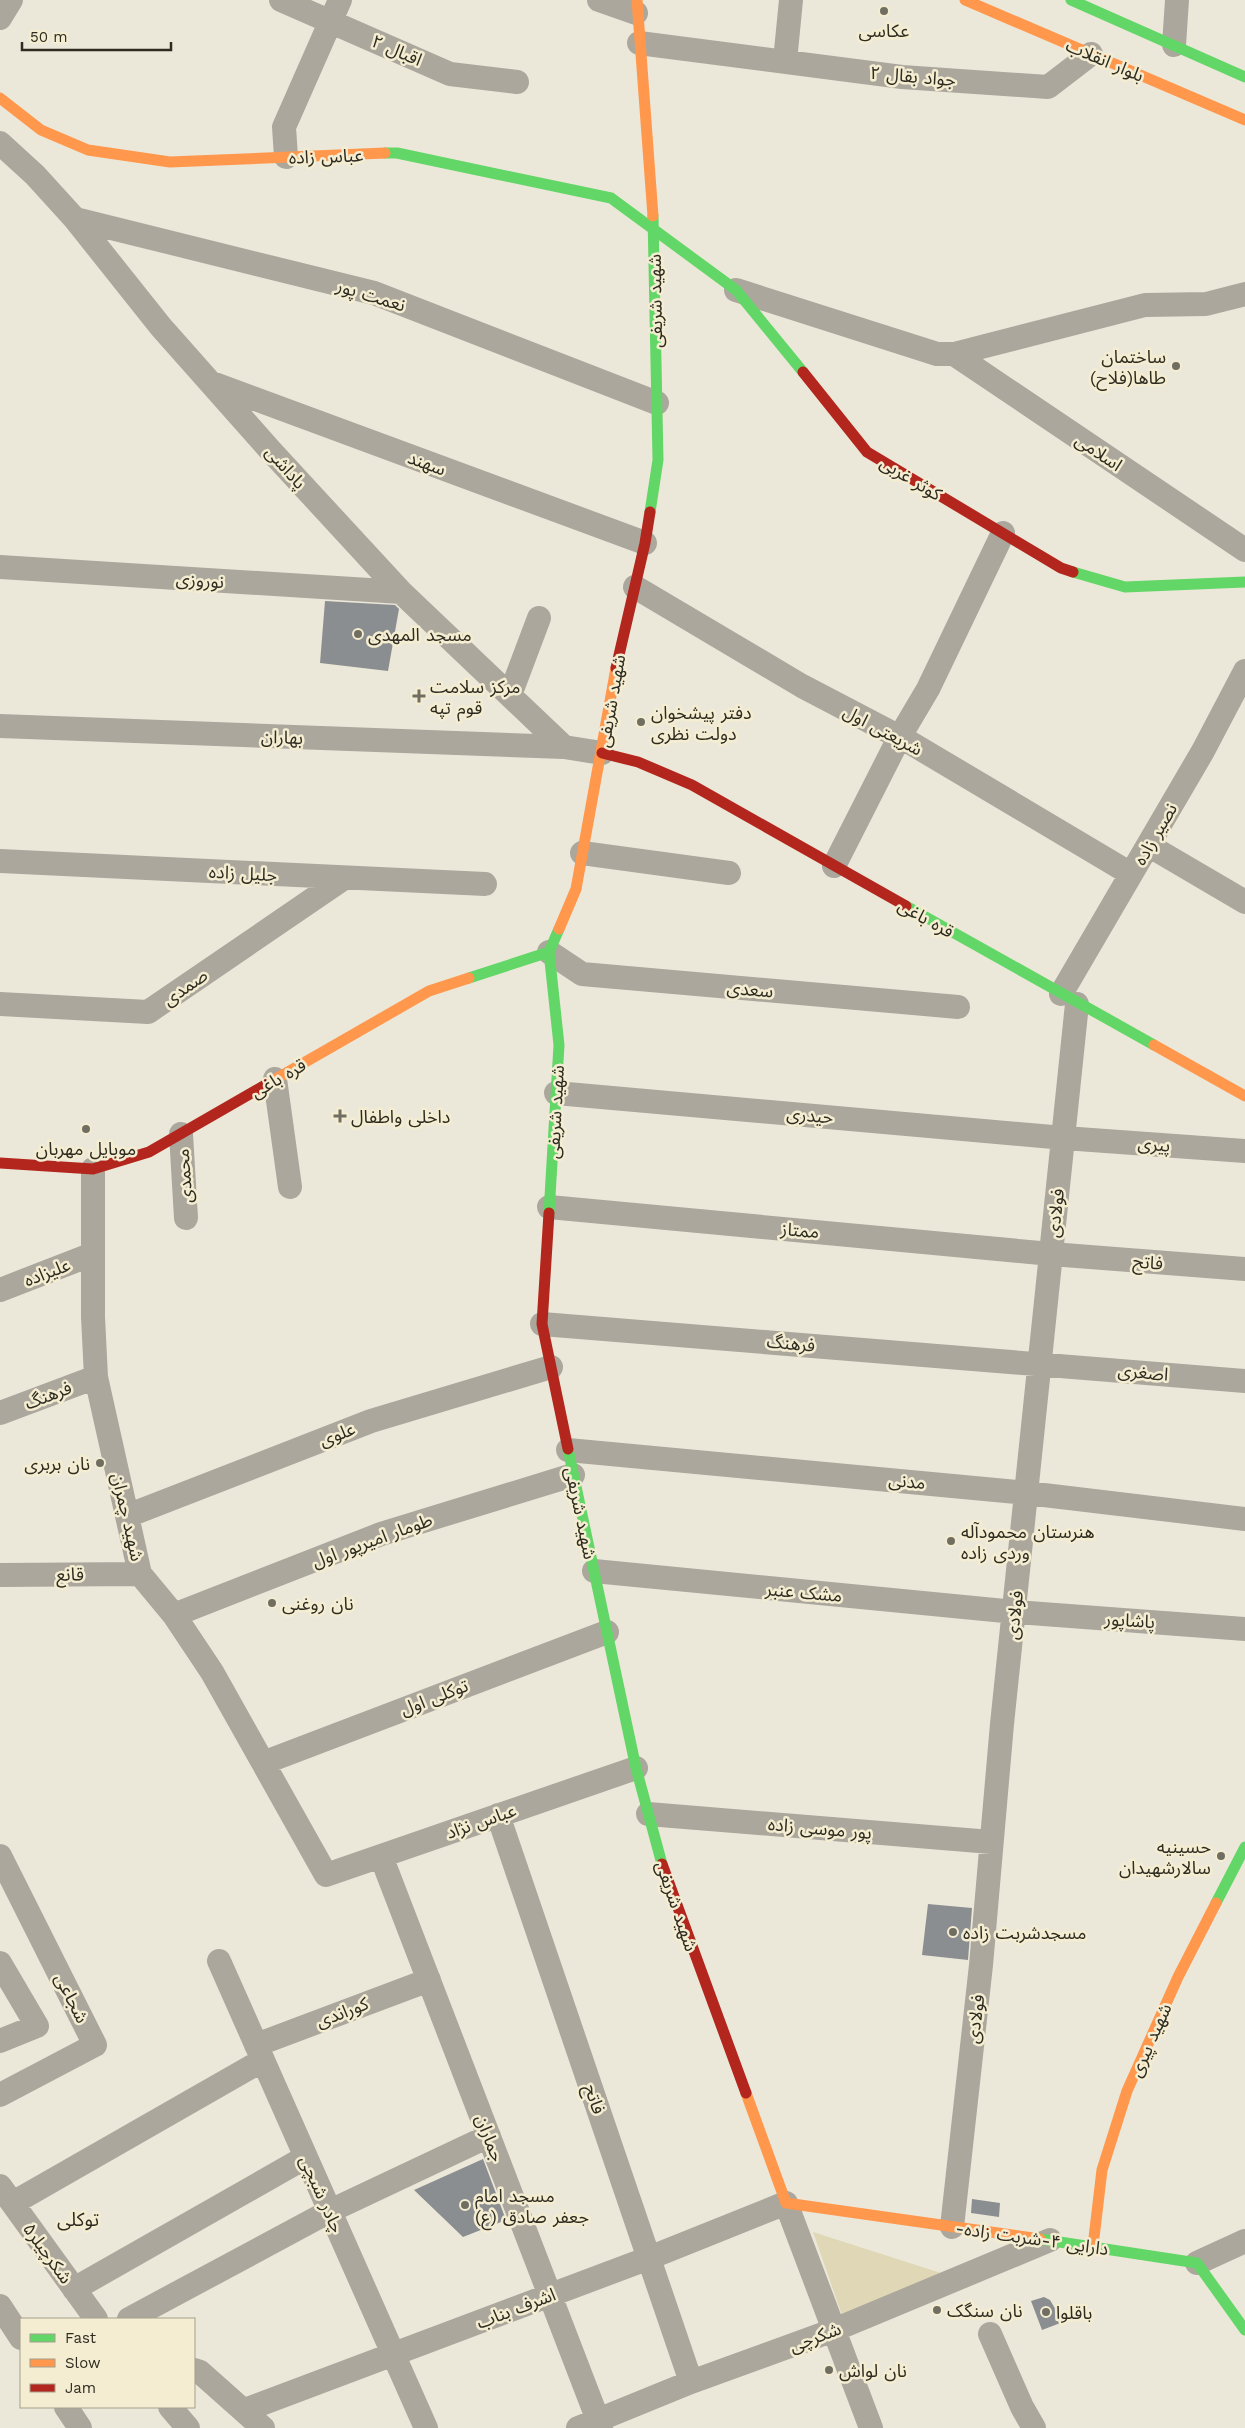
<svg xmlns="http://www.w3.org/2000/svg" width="1245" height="2428" viewBox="0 0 1245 2428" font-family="'Work Sans','Noto Sans Arabic',sans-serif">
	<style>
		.green { fill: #dfd7b6 }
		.building { fill: #8b8e90 }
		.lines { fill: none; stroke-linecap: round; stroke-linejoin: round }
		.street { stroke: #aba79d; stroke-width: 24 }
		.fast { stroke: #63d668; stroke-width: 11 }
		.slow { stroke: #ff974d; stroke-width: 11 }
		.jam { stroke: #b3261e; stroke-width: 11 }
		.poi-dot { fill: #706d61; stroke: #f4edd1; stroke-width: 2 }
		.labels { text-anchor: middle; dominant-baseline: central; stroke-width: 5; stroke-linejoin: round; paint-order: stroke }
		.poi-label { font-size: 18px; fill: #2e2b21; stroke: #f4edd1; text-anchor: start }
		.street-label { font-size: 18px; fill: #2e2b21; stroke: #f4edd1 }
		.neighbourhood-label { font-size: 19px; fill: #2e2b21; stroke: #f4edd1 }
	</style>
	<rect width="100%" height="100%" fill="#ece8d9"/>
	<path class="green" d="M813,2232L944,2274L842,2315Z"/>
	<path class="building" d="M325,601L395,605L399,609L388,671L320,663Z
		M928,1904L972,1908L968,1960L922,1955Z
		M483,2159L506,2220L463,2237L414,2190Z
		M972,2199L1000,2203L999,2217L971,2213Z
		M1044,2297L1050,2300L1063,2322L1042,2330L1031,2301Z"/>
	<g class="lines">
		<path class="street" d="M281,0L450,74L517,82
			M599,0L636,13
			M0,18L11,0
			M639,43L902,77L1048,87L1091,54
			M1174,45L1177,0
			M785,61L791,0
			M0,143L35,175L75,219L161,327L270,450L401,592L564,747L602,753
			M286,157L284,127L340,0
			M75,219L374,293L657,403
			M736,290L937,354H954L1145,305L1206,304L1245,294
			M954,354L1245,550
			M212,383L645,543
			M0,567L401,592
			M635,587L802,686L909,742L1131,874
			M510,695L539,618
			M0,726L564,747
			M1148,845L1245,902
			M582,853L729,873
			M0,861L485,884
			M834,866L899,738L928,689L1003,533
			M549,952L582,974L958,1007
			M1061,994L1203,751L1245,671
			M0,1004L148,1012L344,878
			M275,1079L290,1187
			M556,1093L1064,1138L1245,1151
			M181,1134L186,1218
			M93,1169V1317L96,1377L140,1574L174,1615L212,1672L326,1875L636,1768
			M549,1207L1051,1254L1245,1269
			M0,1290L93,1254
			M542,1324L1245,1381
			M0,1413L96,1377
			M568,1450L1027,1493L1245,1519
			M127,1516L371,1421L551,1367
			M594,1571L1015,1612L1245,1629
			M0,1575L140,1574
			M174,1615L381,1534L573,1475
			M263,1763L607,1632
			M648,1814L991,1842
			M498,1815L691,2382
			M0,1856L95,2045L0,2095
			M381,1856L601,2428
			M219,1961L426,2428
			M0,1963L37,2026L0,2041
			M256,2045L429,1980
			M0,2186L96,2319
			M13,2203L263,2060
			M952,2227L981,1965L1002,1724L1077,1004
			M1197,2263L1245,2241
			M74,2289L306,2157
			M0,2306L21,2338
			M129,2319L330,2211L489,2136
			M990,2334L1022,2407L1034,2428
			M194,2370L200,2372L263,2428
			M66,2407L80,2428
			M170,2407L188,2428
			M245,2410L649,2258L786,2203L871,2428
			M578,2428L691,2382L834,2330L1050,2240"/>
		<path class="fast" d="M1071,0L1245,77
			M385,153H397L611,198L736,290L803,372
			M650,512L658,460L653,216
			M1073,572L1125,587L1245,582
			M906,906L1154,1045
			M469,978L549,952
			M549,1213L559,1045L549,952L559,929
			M568,1449L636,1768L662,1864
			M1216,1903L1245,1847
			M1040,2239L1197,2263L1245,2330"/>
		<path class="slow" d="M637,0L653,216
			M965,0L1245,120
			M0,98L41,130L88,150L170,162L385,153
			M559,929L576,889L616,668
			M1154,1045L1245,1096
			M267,1084L429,991L469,978
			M746,2093L786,2203L1040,2239
			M1093,2246L1102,2170L1127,2091L1178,1977L1216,1903"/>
		<path class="jam" d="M803,372L867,452L1061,568L1073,572
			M616,668L645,543L650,512
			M602,753L638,762L692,785L906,906
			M0,1163L93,1169L149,1152L267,1084
			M549,1213L542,1324L568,1449
			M662,1864L746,2093"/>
	</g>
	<g class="poi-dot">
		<circle cx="884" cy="11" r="5"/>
		<circle cx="1176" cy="366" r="5"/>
		<circle cx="358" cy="634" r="5"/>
		<path d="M416.5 688.5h5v5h5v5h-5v5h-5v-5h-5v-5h5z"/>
		<circle cx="641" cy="722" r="5"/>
		<path d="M337.5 1108.5h5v5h5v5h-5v5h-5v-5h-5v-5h5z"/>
		<circle cx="86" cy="1129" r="5"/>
		<circle cx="100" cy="1463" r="5"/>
		<circle cx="951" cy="1541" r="5"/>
		<circle cx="272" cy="1603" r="5"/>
		<circle cx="1221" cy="1856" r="5"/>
		<circle cx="953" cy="1932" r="5"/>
		<circle cx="465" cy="2205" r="5"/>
		<circle cx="937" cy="2310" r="5"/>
		<circle cx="1046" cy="2312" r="5"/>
		<circle cx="829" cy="2370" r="5"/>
	</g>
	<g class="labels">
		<g class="poi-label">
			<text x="884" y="30" text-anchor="middle">عکاسی</text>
			<text x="1166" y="356" text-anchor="end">ساختمان<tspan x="1166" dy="21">طاها(فلاح)</tspan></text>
			<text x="368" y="634">مسجد المهدی</text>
			<text x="430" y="686">مرکز سلامت<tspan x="430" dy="21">قوم تپه</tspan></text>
			<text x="651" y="712">دفتر پیشخوان<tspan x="651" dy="21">دولت نظری</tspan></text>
			<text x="351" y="1116">داخلی واطفال</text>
			<text x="86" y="1148" text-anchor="middle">موبایل مهربان</text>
			<text x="90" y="1463" text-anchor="end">نان بربری</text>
			<text x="961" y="1531">هنرستان محمودآله<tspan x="961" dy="21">وردی زاده</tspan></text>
			<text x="282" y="1603">نان روغنی</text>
			<text x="1211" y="1846" text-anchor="end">حسینیه<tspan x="1211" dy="21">سالارشهیدان</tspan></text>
			<text x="963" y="1932">مسجدشربت زاده</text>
			<text x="475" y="2195">مسجد امام<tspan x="475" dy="21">جعفر صادق (ع)</tspan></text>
			<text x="947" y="2310">نان سنگک</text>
			<text x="1056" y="2312">باقلوا</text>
			<text x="839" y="2370">نان لواش</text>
		</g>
		<g class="street-label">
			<text transform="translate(397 50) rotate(23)">اقبال ۲</text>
			<text transform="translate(1105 60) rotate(23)">بلوار انقلاب</text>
			<text transform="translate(913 76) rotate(5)">جواد بقال ۲</text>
			<text transform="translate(326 156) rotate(-2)">عباس زاده</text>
			<text transform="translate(371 295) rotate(17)">نعمت پور</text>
			<text transform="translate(655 301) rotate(-91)">شهید شریفى</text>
			<text transform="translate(1099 452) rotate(34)">اسلامی</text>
			<text transform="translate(427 463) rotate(20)">سهند</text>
			<text transform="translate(286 467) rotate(48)">پاداشی</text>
			<text transform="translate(911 478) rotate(31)">کوثر غربی</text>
			<text transform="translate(200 580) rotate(4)">نوروزی</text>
			<text transform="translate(611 701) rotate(-80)">شهید شریفى</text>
			<text transform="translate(883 730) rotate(28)">شریعتی اول</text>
			<text transform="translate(282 737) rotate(2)">بهاران</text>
			<text transform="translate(1155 834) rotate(-60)">نصیر زاده</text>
			<text transform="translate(243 873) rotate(3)">جلیل زاده</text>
			<text transform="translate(926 918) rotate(29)">قره باغی</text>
			<text transform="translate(185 987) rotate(-35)">صمدی</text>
			<text transform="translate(750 989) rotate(5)">سعدی</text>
			<text transform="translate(278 1078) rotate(-30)">قره باغی</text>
			<text transform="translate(555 1112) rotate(-87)">شهید شریفى</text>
			<text transform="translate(810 1115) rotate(5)">حیدری</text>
			<text transform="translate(1154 1144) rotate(4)">پیری</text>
			<text transform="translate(184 1176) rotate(-94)">محمدی</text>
			<text transform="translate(1055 1213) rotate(-84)">فولادی</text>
			<text transform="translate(800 1230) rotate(5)">ممتاز</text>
			<text transform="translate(1148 1262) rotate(5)">فاتح</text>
			<text transform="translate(47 1272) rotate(-21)">علیزاده</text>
			<text transform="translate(791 1343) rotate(5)">فرهنگ</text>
			<text transform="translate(1143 1372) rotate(5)">اصغری</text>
			<text transform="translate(48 1395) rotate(-21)">فرهنگ</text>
			<text transform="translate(337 1434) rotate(-21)">علوی</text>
			<text transform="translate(907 1481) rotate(5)">مدنی</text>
			<text transform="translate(581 1513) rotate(78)">شهید شریفى</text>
			<text transform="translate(128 1517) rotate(77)">شهید چمران</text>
			<text transform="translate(372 1540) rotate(-20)">طومار امیرپور اول</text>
			<text transform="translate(70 1574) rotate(-1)">قانع</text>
			<text transform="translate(804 1592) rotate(5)">مشک عنبر</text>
			<text transform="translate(1014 1615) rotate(-84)">فولادی</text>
			<text transform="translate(1130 1620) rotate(4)">پاشاپور</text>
			<text transform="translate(434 1697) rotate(-21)">توکلی اول</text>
			<text transform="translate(481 1821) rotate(-19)">عباس نژاد</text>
			<text transform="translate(820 1828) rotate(5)">پور موسی زاده</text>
			<text transform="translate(677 1906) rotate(71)">شهید شریفى</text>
			<text transform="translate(72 1998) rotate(63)">شجاعی</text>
			<text transform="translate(342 2012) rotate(-21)">کوراندی</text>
			<text transform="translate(975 2019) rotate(-83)">فولادی</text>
			<text transform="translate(1150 2040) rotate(-66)">شهید پیری</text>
			<text transform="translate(595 2099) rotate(71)">فاتح</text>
			<text transform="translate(490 2138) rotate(69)">جماران</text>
			<text transform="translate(322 2194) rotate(66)">چادر شبچی</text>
			<text transform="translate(1032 2238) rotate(8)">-دارایی ۴-شربت زاده</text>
			<text transform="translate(48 2253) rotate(54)">شکرچیلر۵</text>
			<text transform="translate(516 2308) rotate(-21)">اشرف بناب</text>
			<text transform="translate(815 2337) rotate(-21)">شکرچی</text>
		</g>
		<g class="neighbourhood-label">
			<text x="78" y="2219">توکلی</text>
		</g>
	</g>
	<rect x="20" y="2318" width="175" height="90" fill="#f4edd1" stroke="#a59f8b"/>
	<rect x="30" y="2334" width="25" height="8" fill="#63d668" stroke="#a59f8b"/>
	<text x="65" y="2343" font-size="15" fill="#2e2b21">Fast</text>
	<rect x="30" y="2359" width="25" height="8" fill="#ff974d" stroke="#a59f8b"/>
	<text x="65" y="2368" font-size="15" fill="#2e2b21">Slow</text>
	<rect x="30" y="2384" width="25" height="8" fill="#b3261e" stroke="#a59f8b"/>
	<text x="65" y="2393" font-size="15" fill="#2e2b21">Jam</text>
	<path d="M22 42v8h149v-8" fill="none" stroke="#2e2b21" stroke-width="2.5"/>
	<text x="30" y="42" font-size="15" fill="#2e2b21" stroke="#f4edd1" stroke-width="4" paint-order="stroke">50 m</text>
</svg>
